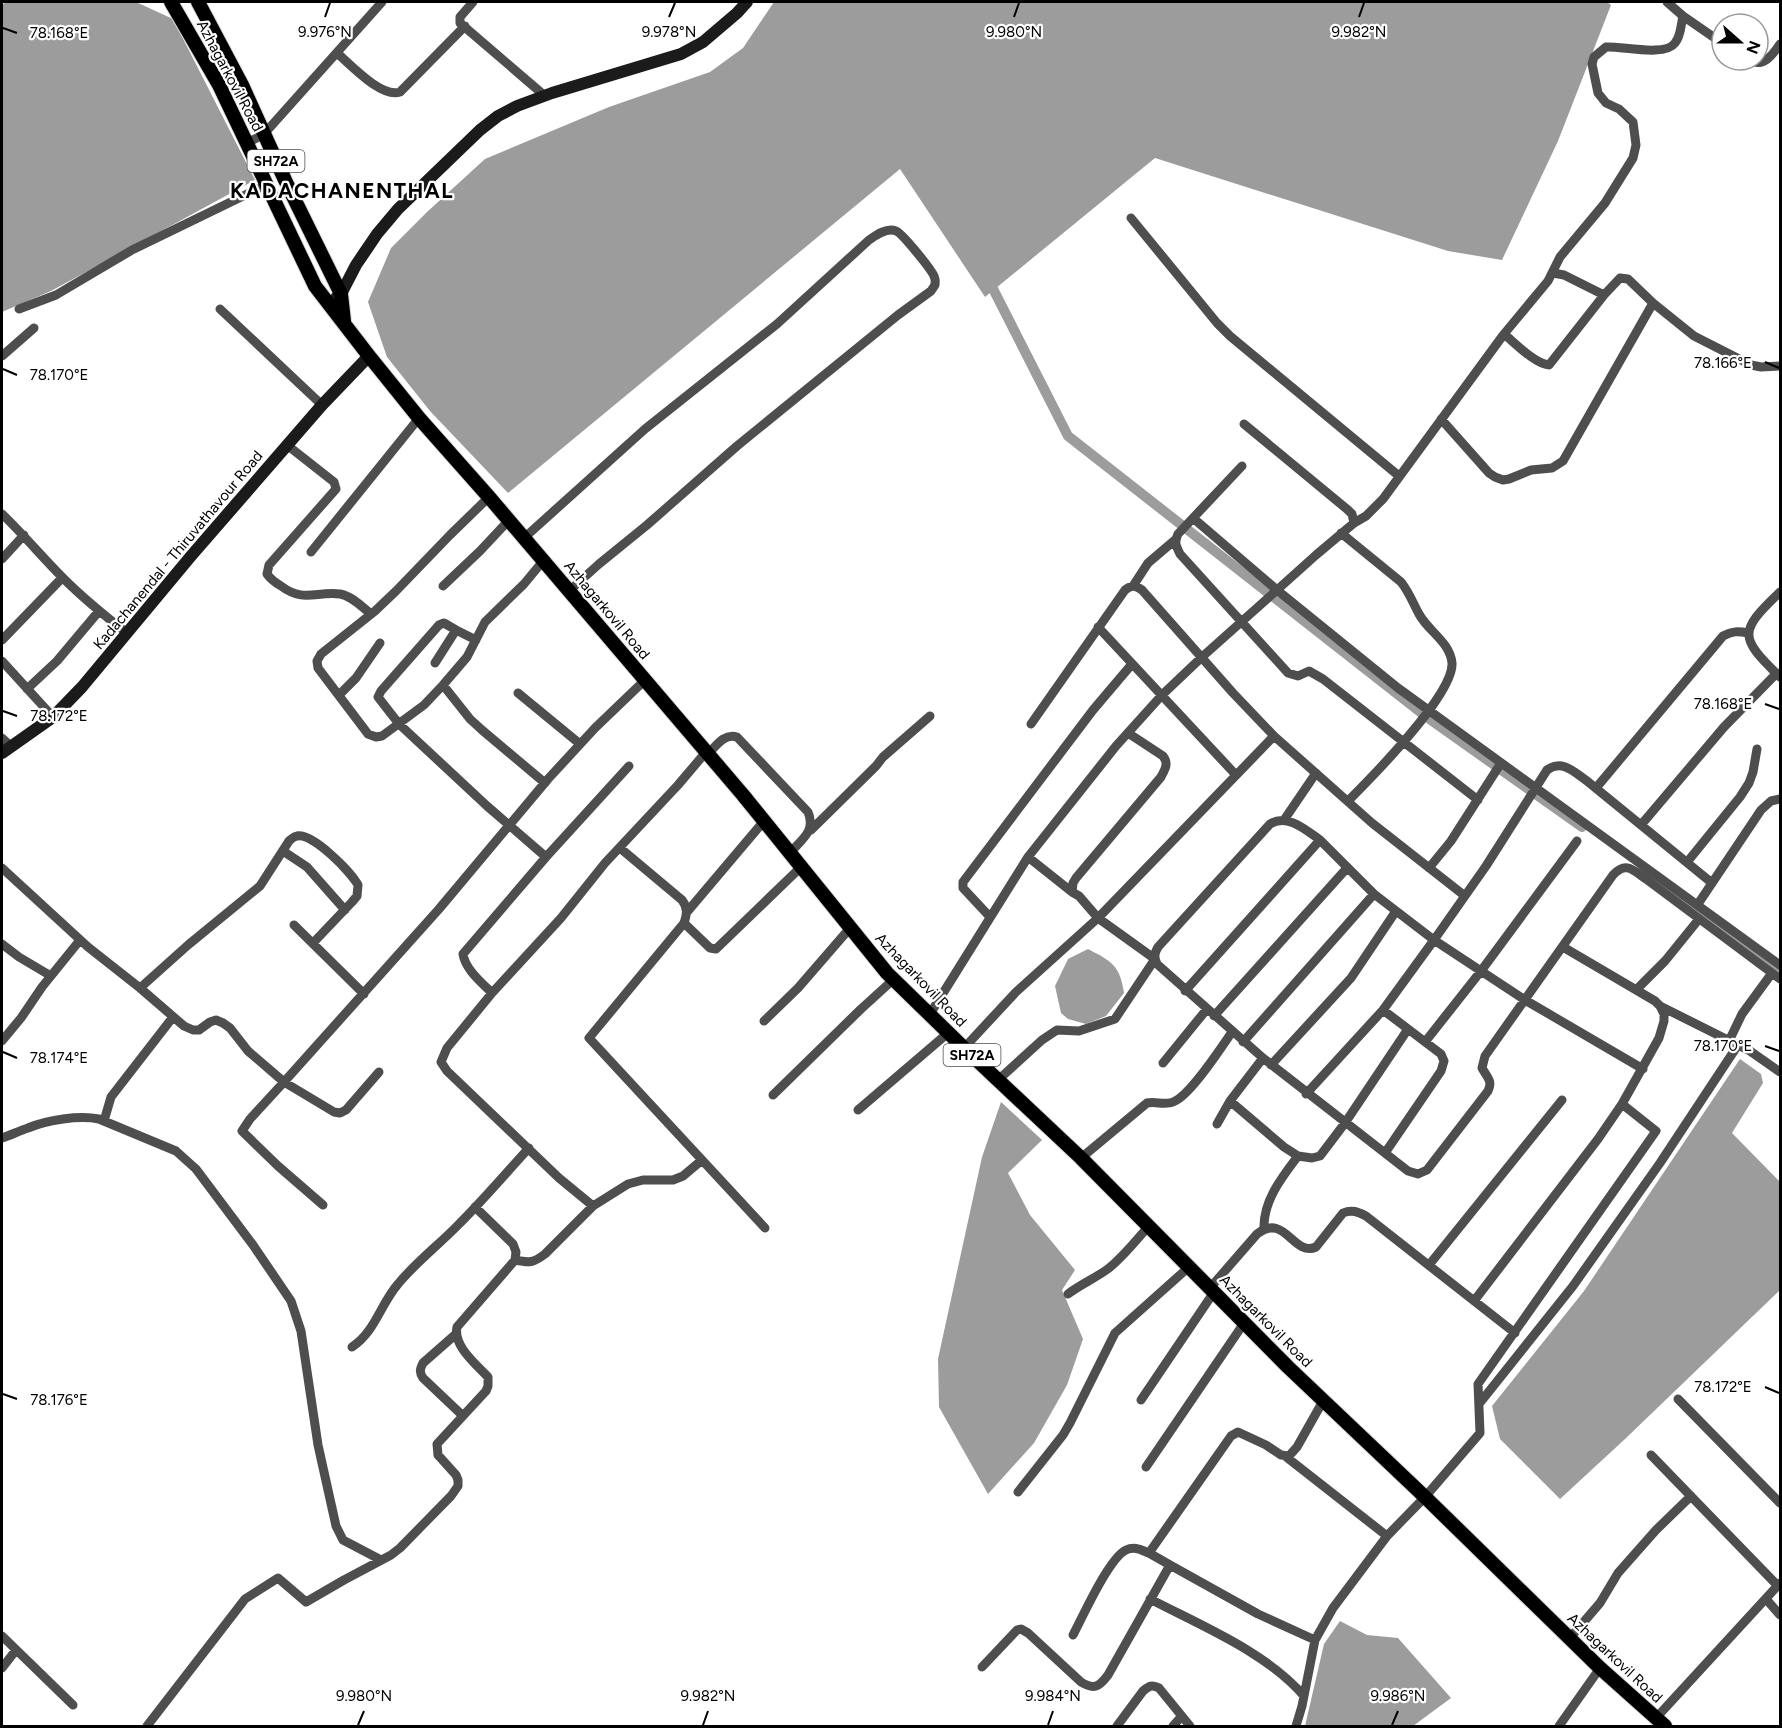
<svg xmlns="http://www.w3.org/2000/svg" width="1782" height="1728" viewBox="0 0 1782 1728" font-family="Figtree,sans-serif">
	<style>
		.water { fill: #9c9c9c }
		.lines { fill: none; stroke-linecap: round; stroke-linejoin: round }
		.canal { stroke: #9c9c9c; stroke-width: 10 }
		.primary-casing { stroke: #dbdbdb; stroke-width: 16 }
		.minor { stroke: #4e4e4e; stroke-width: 9 }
		.secondary { stroke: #1b1b1b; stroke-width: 12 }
		.primary { stroke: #000; stroke-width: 14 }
		.ticks { fill: none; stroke: #000; stroke-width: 2 }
		.labels { text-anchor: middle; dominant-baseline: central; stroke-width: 4.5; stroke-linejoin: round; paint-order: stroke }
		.shield { fill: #fff; stroke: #4c4c4c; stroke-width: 1.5 }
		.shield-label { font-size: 14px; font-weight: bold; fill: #000 }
		.street-label { font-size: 15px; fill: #000; stroke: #fff }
		.district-label { font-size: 21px; font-weight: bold; letter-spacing: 1.5px; fill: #000; stroke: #fff }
		.ticks-label { font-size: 15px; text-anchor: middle; fill: #000; stroke: #fff; stroke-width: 4.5; stroke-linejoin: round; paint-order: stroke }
	</style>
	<rect width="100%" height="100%" fill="#fff"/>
	<path class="water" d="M6,2H136L173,19L255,180L51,291L2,312V5Z
		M774,2H1607L1611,5L1558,141L1502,260L1448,251L1155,158L985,297L900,169L508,493L430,411L387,357L368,302L391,248L427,212L485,159L609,107L710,72L743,48Z
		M1088,949C1111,961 1120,965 1124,993L1106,1016L1086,1024L1068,1019L1061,1013L1055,986L1068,959Z
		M1740,1059L1761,1074L1763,1083L1732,1133L1780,1182V1290L1625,1439L1560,1499L1500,1439L1492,1406L1584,1291Z
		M1001,1102L1042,1140L1008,1173L1030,1215L1075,1270L1062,1290L1083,1339L1067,1385L1034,1443L988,1494L939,1407L938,1359L982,1157Z
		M1340,1621L1367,1635L1398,1638L1451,1698L1413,1726H1305L1324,1644Z"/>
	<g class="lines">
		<path class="canal" d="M987,277L1068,436L1428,718L1582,827
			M1643,871L1780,972"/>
		<defs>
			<path id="primary" d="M171,2L219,85L315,286L369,356L419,418L489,497L743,795L887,973L964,1048L1081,1158L1288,1367L1425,1497L1600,1668L1665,1726
				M198,2L242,85L285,180L341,294L344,321"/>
		</defs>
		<use href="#primary" class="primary-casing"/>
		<path class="minor" d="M473,2L460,17V23L545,96
			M1667,2L1683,16L1722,43
			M337,53C351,65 381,98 400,92L465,26
			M1748,60C1763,68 1772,56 1780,44
			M247,143L264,134L382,2
			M1131,218L1217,323L1230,336L1399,476
			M1553,273L1564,275L1604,295L1620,278L1628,279L1653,303L1694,336L1751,365L1761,367L1780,366
			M19,309L56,295L132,250L266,185
			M220,309L322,405
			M1504,334C1515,343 1535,364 1549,365L1604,295
			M2,356L34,328
			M1441,419L1489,473L1495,477L1503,480L1509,479L1531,470L1552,468L1563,461L1653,303
			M287,445L334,482L336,489L269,565L267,574C271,580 276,583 281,586C304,603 316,591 340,594C352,596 362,607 371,614
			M1242,466L1178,534C1174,542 1176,546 1180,554L1288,673L1298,676L1309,671L1323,679L1478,800
			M489,497L450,535L396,591L375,611L321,654L317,661L318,668L368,734L376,737L382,736L424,705L443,685L467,657L485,622L524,584L543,561
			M2,514C23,534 42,557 63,578C83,598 105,616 127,633
			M1193,518L1277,590L1316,555L1354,523L1352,514L1348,510L1244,424
			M1354,523L1366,516L1383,499L1504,334L1548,281L1560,257L1605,203L1633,158L1636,145L1633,122L1619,109L1606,103L1598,93L1592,64L1594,57L1606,47C1622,46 1665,57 1675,43C1681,36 1681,24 1683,16
			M1341,533L1401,582C1409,592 1413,603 1419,614C1428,631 1450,642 1452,663C1454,694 1371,778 1348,801
			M524,538L645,429L777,324L869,240C876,235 887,227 896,231C902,233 931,269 934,276C936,281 935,280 935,285L931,291L898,315L737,446L647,525L599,564L569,591
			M311,552L419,418
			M2,559L24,535
			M443,586L480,551L509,520
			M1133,586L1148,563L1175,540
			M1780,592C1738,632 1739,637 1780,677
			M1098,627L1236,775
			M456,630L444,623L439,625L381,691L378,697L399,724L487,806L546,857
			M2,640L62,578
			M2,661L53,717
			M435,663L456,630L476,640
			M443,685L470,719L482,730L545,783
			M27,689L57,661L99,611
			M518,693L580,744
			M339,695L356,678L380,643
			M1274,736L1372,823L1465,896
			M2,738L12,747
			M708,754C716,746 724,733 737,737L808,812C816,831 802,839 790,853
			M1596,788L1723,636C1732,631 1738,631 1748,633
			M1284,820L1316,773
			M1641,825L1724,727L1777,673
			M811,830L876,766L883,757L930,716
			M1320,840C1306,830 1287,813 1270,824L1158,947C1154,954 1154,957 1157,964L1263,1058L1408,1171L1418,1174L1427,1170L1488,1091C1493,1081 1487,1077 1482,1068L1485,1056L1613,875C1626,861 1633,870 1646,879L1780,979
			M620,848L682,900C688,908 687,914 684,923L589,1038L765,1228
			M283,851L307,867L345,910
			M1028,857L1072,892
			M1688,861L1740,797L1749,783L1753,772L1757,749
			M2,868L88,947L140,988L184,1026L193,1030H199L210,1022L216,1020L223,1023L230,1028L248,1051L284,1082L439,909L548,779L595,728L645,680
			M1429,868L1451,841L1501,763
			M1698,904L1761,810L1771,801L1780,799
			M687,912L764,821
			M990,917L963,888V882L1093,710L1132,664
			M684,923L710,948L716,949L801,867
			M294,925L364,994
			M2,944L19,957L51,976
			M140,988L188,945L260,886L289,841C292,838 293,837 297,836C313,833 351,872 358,885L357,896L352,902L313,943
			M1636,990L1665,961L1699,919
			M1185,991L1320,840L1374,894L1434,940L1486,866L1547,770C1562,759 1574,772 1587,781L1712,883
			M492,993C481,982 465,969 463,954L546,857L629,766
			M1660,1006L1750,1051L1780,1072
			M1383,1010L1441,1054L1444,1061L1441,1071L1385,1153
			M930,1014L1028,857L1116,746L1162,695L1202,657L1277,590L1398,688L1780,965
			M1214,1016L1347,868
			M764,1021L798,988L850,928
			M2,1041L21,1018L42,987L80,940
			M1729,1041L1742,1014L1772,973
			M1243,1042L1374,894
			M1425,1042L1481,971L1577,841
			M964,1048L1016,992L1098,918L1274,736L1233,693L1142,590C1135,585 1131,585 1125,590L1031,724
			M1163,1063L1207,1009
			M1271,1065L1351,978L1396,911
			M998,1080L1042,1040L1057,1030L1079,1031L1115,1019L1155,959L1098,918L1079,896L1072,892L1073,883L1076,878L1161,777C1165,769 1169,764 1163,756L1128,733
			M1306,1094L1383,1010L1434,940L1525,1000L1643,1069
			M773,1095L861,1009L894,979
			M1230,1101L1284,1147L1298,1156L1312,1158L1320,1156L1345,1123L1408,1029
			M858,1110L948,1033
			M104,1121L111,1097L173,1017
			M1217,1124L1230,1101L1263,1058
			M2,1138C11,1135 19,1131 28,1128C47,1120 79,1115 99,1119L176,1151L196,1169L253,1245L291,1301L301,1331L318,1445L336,1526L343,1540L381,1560
			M1081,1158L1147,1103C1156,1101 1167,1106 1175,1101C1191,1094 1221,1048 1232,1032
			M323,1205L278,1166L242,1131L250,1119L284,1082L334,1112L340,1113L346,1110L379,1072
			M593,1206L559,1178L447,1071L441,1062L447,1048L492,993L561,918L605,863L678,785L706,752
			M1264,1229C1263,1201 1282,1177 1298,1156
			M515,1260C530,1263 533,1263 545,1254L593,1206L628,1184L643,1180H673L683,1176L702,1160
			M1429,1265L1562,1100
			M1210,1288L1257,1234C1285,1212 1293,1257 1316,1247L1343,1213C1352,1209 1358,1212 1366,1216L1515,1333
			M1068,1294C1081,1284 1096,1278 1109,1268C1124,1256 1136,1240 1149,1226
			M1474,1301L1598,1139L1622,1104L1659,1038L1664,1021V1014L1660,1006L1655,1001L1563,947
			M456,1334L423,1363C420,1369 419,1372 423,1378L462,1415
			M352,1347C375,1332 380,1305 398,1284C416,1262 440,1244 460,1223C484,1199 506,1173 529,1148
			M1678,1399L1780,1503
			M1141,1400L1214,1292
			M1479,1404L1573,1286L1660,1163L1738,1045
			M1651,1455L1778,1586
			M1285,1456L1387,1536
			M1146,1467L1244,1323
			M1018,1492L1063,1435L1070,1423L1115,1333L1189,1267
			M1170,1565L1149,1553L1231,1436L1238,1432L1266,1445L1281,1455L1289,1456L1297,1447L1323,1401
			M1150,1599C1202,1626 1266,1652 1304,1696
			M1766,1599L1780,1615
			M1073,1635C1083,1616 1109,1558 1126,1550C1135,1546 1141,1550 1149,1553
			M2,1636L73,1705
			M1569,1639L1600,1603L1618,1573L1656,1530L1691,1496
			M982,1667L1017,1630L1021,1629L1028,1633L1081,1682C1094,1690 1099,1687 1108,1675L1170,1565L1258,1614L1315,1640
			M2,1668L16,1650
			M1656,1718L1780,1583
			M147,1726L245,1599L278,1578L306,1602L344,1580L391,1555L400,1548L451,1496L458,1486V1480L456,1475L438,1455L437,1444L486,1391L488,1386V1377C476,1364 453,1346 457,1327L515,1260L516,1252L513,1244L475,1207
			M1117,1726L1143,1691C1149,1686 1152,1684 1159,1688L1190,1726
			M1173,1726L1181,1717
			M1296,1726L1302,1706L1315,1640L1333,1608L1387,1536L1425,1497L1480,1433L1478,1384L1656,1131L1622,1104
			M1559,1726L1600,1668"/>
		<path class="secondary" d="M336,298L341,294L356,265L377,234L398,209L480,130L498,116L517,106L552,93L681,54L703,42L737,13L747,2
			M2,753L53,717L82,687L191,556L322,405L369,356"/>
		<use href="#primary" class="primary"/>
	</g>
	<path class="ticks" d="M325,17L330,3M669,17L675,3M1014,17L1019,3M1359,17L1364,3M3,28L17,33M1765,362L1779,368M3,369L17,375M1765,704L1779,709M3,711L17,716M1765,1046L1779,1051M3,1052L17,1058M1765,1387L1779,1393M3,1394L17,1399M358,1725L364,1711M703,1725L708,1711M1048,1725L1053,1711M1392,1725L1398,1711"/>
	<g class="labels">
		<g class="shield">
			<rect x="247.5" y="150" width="57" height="22" rx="4.5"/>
			<rect x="943.5" y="1044" width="57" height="22" rx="4.5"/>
		</g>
		<g class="shield-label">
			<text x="276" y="161">SH72A</text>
			<text x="972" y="1055">SH72A</text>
		</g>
		<g class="street-label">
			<text transform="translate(230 76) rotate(62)">Azhagarkovil Road</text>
			<text transform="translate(178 550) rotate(-50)">Kadachanendal - Thiruvathavour Road</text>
			<text transform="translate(607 610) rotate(50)">Azhagarkovil Road</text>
			<text transform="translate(921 980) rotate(46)">Azhagarkovil Road</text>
			<text transform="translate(1266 1321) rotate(45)">Azhagarkovil Road</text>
			<text transform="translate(1615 1658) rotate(43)">Azhagarkovil Road</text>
		</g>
		<g class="district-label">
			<text x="342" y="190">KADACHANENTHAL</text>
		</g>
	</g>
	<g class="ticks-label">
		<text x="325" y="37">9.976°N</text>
		<text x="669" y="37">9.978°N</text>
		<text x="1014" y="37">9.980°N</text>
		<text x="1359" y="37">9.982°N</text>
		<text x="59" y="38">78.168°E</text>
		<text x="1723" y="368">78.166°E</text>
		<text x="59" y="380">78.170°E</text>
		<text x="1723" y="709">78.168°E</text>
		<text x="59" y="721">78.172°E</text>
		<text x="1723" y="1051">78.170°E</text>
		<text x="59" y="1063">78.174°E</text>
		<text x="1723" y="1392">78.172°E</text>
		<text x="59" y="1405">78.176°E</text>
		<text x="364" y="1701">9.980°N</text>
		<text x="708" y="1701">9.982°N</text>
		<text x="1053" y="1701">9.984°N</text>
		<text x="1398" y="1701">9.986°N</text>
	</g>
	<rect width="1782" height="1728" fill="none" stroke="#000000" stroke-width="6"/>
	<g transform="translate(1740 42) rotate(111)"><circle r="28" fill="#ffffff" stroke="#999999" stroke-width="1.5"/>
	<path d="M0-4.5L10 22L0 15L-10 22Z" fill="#000000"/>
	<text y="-9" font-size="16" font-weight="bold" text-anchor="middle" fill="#000000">N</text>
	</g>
</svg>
